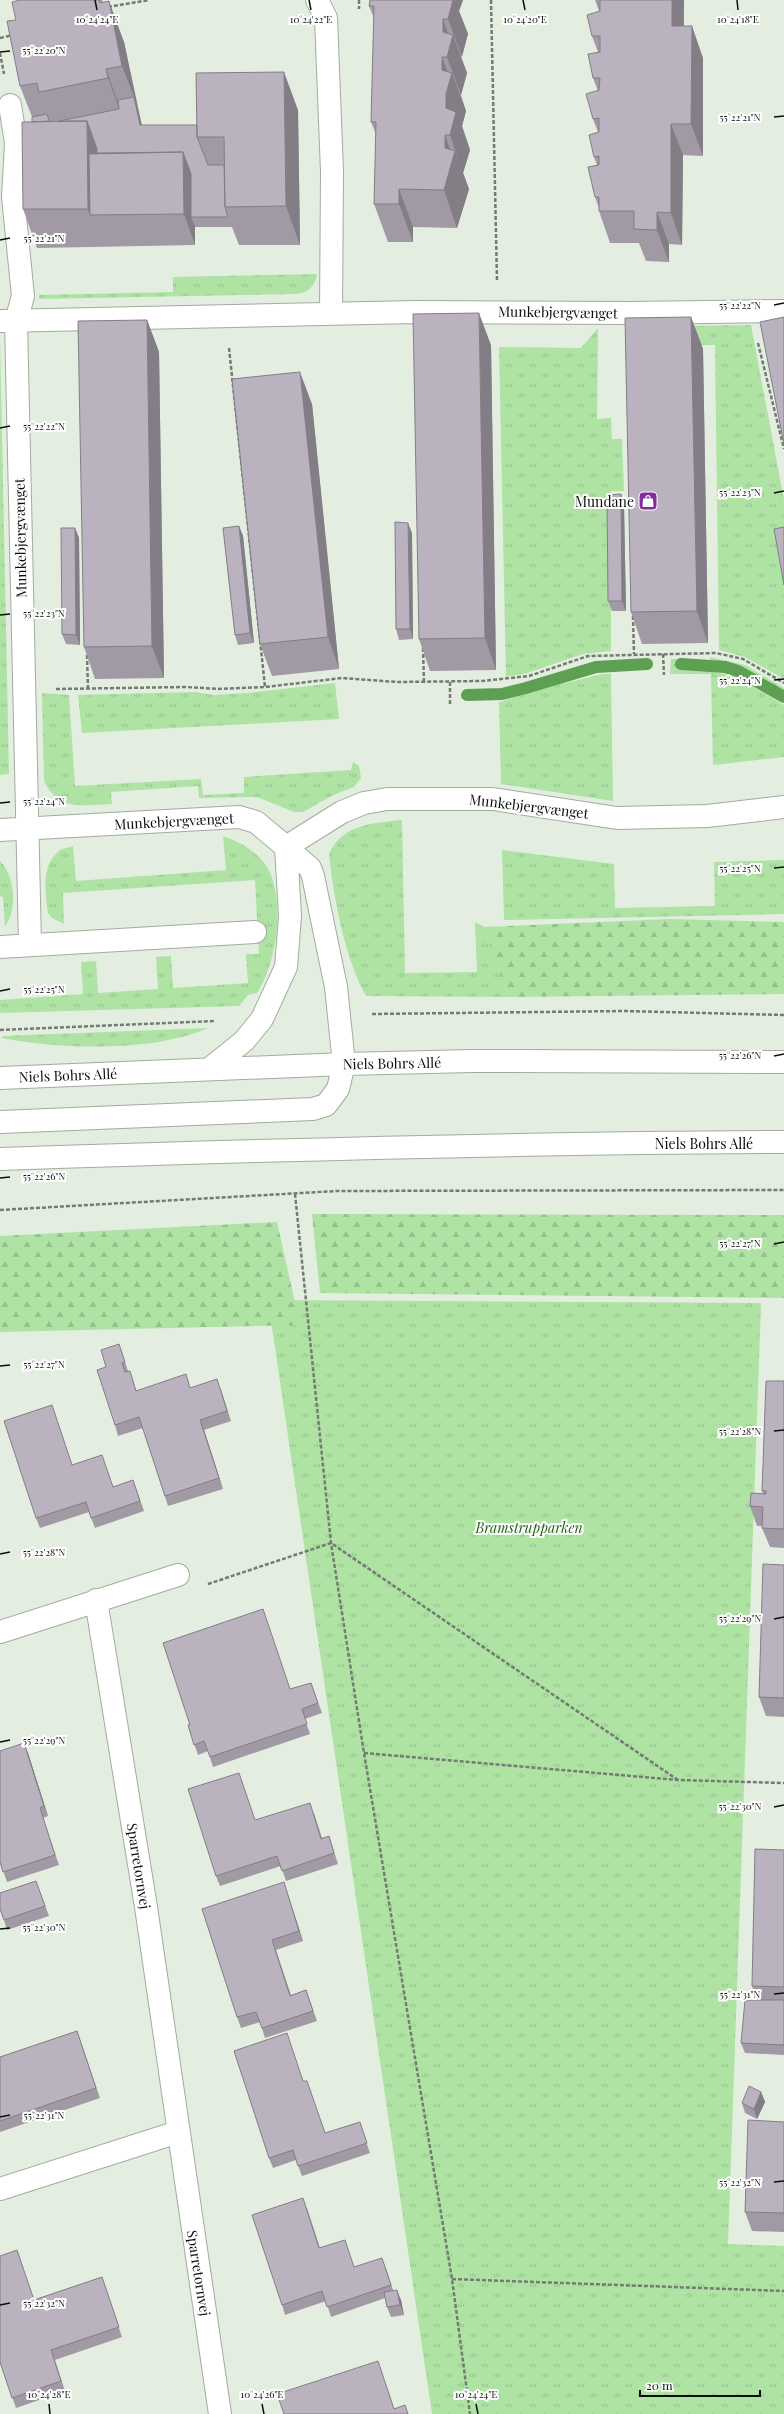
<svg xmlns="http://www.w3.org/2000/svg" width="784" height="2414" viewBox="0 0 784 2414" font-family="'Playfair Display',serif">
	<style>
		.grass { fill: url(#grass-tufts) }
		.forest { fill: url(#forest-firs) }
		.lines { fill: none; stroke-linecap: round; stroke-linejoin: round }
		.stream { stroke: #5ea052; stroke-width: 12 }
		.minor-casing { stroke: #a1ac9f; stroke-width: 24 }
		.path { stroke: #747b72; stroke-width: 2.5; stroke-dasharray: 4 2; stroke-linecap: butt }
		.minor { stroke: #fff; stroke-width: 22 }
		.wall { fill: #a199a4 }
		.shaded-wall { fill: #837d86 }
		.building { fill: #bbb2bf; stroke: #837d86 }
		.ticks { fill: none; stroke: #0b0f0b; stroke-width: 1.5 }
		.labels { text-anchor: middle; dominant-baseline: central; stroke-width: 4; stroke-linejoin: round; paint-order: stroke }
		.street-label { font-size: 14px; fill: #0b0f0b; stroke: #fff }
		.poi-label { font-size: 14px; fill: #0b0f0b; stroke: #fff; text-anchor: end }
		.park-label { font-size: 14px; font-style: italic; fill: #236315; stroke: #fff }
		.ticks-label { font-size: 10px; text-anchor: middle; fill: #0b0f0b; stroke: #fff; stroke-width: 4; stroke-linejoin: round; paint-order: stroke }
	</style>
	<defs>
		<pattern id="grass-tufts" width="24" height="20" patternUnits="userSpaceOnUse"><rect width="24" height="20" fill="#aee3a4"/><path d="M3 7l-1-3M5 7V3M7 7l1-3M15 17l-1-3M17 17v-4M19 17l1-3" fill="none" stroke="#94c28c"/></pattern>
		<pattern id="forest-firs" width="22" height="20" patternUnits="userSpaceOnUse"><rect width="22" height="20" fill="#aee3a4"/><path d="M5 1l3.5 6h-7zM16 11l3.5 6h-7z" fill="#94c28c"/></pattern>
	</defs>
	<rect width="100%" height="100%" fill="#e3eee0"/>
	<path class="grass" d="M317,274C316,286 307,293 296,294L39,299V295L173,292V277Z
		M751,325L784,500V679L745,657L719,650L715,345H632V327Z
		M598,328L597,419L611,418L612,439H622L624,491H611V651L583,654L527,673L506,677L499,347L581,348Z
		M0,337L9,774L0,775Z
		M710,657L745,665L784,688V691L738,665L710,660Z
		M671,659H678V670L711,671L735,676L784,705V757L713,765L711,674H670Z
		M603,674H611L613,801L501,784L499,702L561,684Z
		M335,683L339,719L82,733L78,695L195,692L214,695L248,693Z
		M42,693L69,695L75,786L201,779L203,795L244,793V777L351,770L353,762L359,766L361,778L354,787L333,795L303,812H294L257,797L199,798L198,786L111,792L112,804C83,805 57,812 44,780Z
		M402,820L405,973L477,972L475,922L484,927L508,997L366,996C344,956 334,899 329,854C342,824 373,823 402,820Z
		M223,836C243,843 263,855 271,875C284,909 276,964 257,993L248,995L239,1006L0,1013V1000L83,994L81,962L96,961L98,993L158,989L156,957L171,956L173,988L248,983L246,954H259L255,880L63,893L64,924L52,918L48,913C45,894 41,864 59,851C62,848 69,848 73,846L76,881L226,870Z
		M502,850L614,864L615,908L715,906L714,862L784,860V914L504,920Z
		M0,861C15,876 18,910 5,926L3,897L0,896Z
		M208,1028C150,1053 61,1049 1,1038L3,1036Z
		M268,1300L761,1303L728,2244L784,2246V2414H432Z"/>
	<path class="forest" d="M669,919L784,922V994L508,997L484,927Z
		M312,1214L784,1215V1298L320,1293Z
		M277,1222L300,1325L0,1332V1236Z"/>
	<g class="lines">
		<path class="stream" d="M681,664L725,667L738,671L784,697
			M467,695L502,694L526,688L596,667L647,664"/>
		<defs>
			<path id="minor" d="M317,0L326,18L332,172L331,314
				M10,105L16,143L13,197L23,296L16,321L30,945
				M0,321L415,312L629,313L784,311
				M0,830L239,817L256,822L286,847L342,812L364,803L387,799H493L617,818L707,816L784,807
				M0,947L255,932
				M209,1069L244,1041L262,1019L286,967L290,916L286,847
				M0,1078L344,1064L472,1061L784,1062
				M0,1122L313,1109L326,1105L338,1089L344,1064L336,987L313,876L310,868L286,847
				M0,1159C261,1150 522,1143 784,1142
				M96,1600L146,1907L220,2414
				M0,1632L178,1575
				M0,2189L178,2132"/>
		</defs>
		<use href="#minor" class="minor-casing"/>
		<path class="path" d="M359,0V9
			M491,0L497,281
			M108,7L149,0
			M0,38L13,35
			M0,53L4,74
			M758,343L784,449
			M229,348L265,687
			M633,616L634,654
			M423,648L424,682
			M663,654L664,675
			M87,655L88,688
			M450,682V705
			M56,689L186,687L218,689L265,687L342,678L397,682L482,681L529,676L588,656L716,653L743,659L784,683
			M372,1014L624,1011L784,1015
			M0,1030L215,1021
			M295,1194L331,1543L364,1753L452,2279L470,2414
			M0,1210L337,1191L784,1190
			M208,1584L331,1543L678,1780
			M364,1753L678,1780L784,1783
			M452,2279L784,2291"/>
		<use href="#minor" class="minor"/>
	</g>
	<path class="wall" d="M20,0H102L124,42L141,125H197L298,110L300,245H239L232,227H195V245L37,248L23,209L32,122V117L20,86L16,20Z
		M370,0H463L459,11L468,34L461,57L467,73L461,95L466,111L462,126L470,150L463,173L469,189L457,228L413,227V242H388L374,204L376,134L371,122L374,18L369,6Z
		M595,0H684V26L703,58V156L683,155L682,245L669,244V262L646,261L639,243H610L599,211V208L595,197L597,165L594,157L598,132L593,119L598,91L593,78L598,52L592,36L599,11Z
		M691,317L703,349L708,643L642,644L631,612Z
		M147,320L159,352L164,678L95,679L84,647Z
		M491,345L496,670L430,671L419,639Z
		M312,404L339,669L272,676L260,644Z
		M621,494L624,505L626,611H612L608,601Z
		M239,526L243,536L254,643L238,645L235,635Z
		M75,528L79,538L80,645L66,644L62,634Z
		M412,533L413,639L399,640L396,629Z
		M119,1344L128,1371L133,1381L136,1391L191,1388L221,1389L231,1421L204,1430L223,1489L168,1506L143,1428L118,1436L115,1425Z
		M784,1381V1548L770,1547L762,1528L763,1526H757L750,1506L763,1494L762,1491Z
		M52,1405L72,1465L114,1487L137,1491L144,1511L95,1528L89,1512L40,1528L36,1518Z
		M784,1565V1717L766,1716L759,1697Z
		M311,1683L322,1713L305,1719L310,1734L213,1767L208,1751L198,1755L188,1725Z
		M28,1753L48,1816L43,1818L59,1865L7,1882L0,1862Z
		M314,1813L322,1838L329,1836L338,1864L286,1881L281,1866L220,1886L216,1876L256,1820Z
		M784,1850V2055L745,2053L741,2043L757,2000L752,1986Z
		M36,1881L49,1916L7,1930L4,1920Z
		M287,1892L303,1941L276,1950L291,1995L306,1990L317,2021L265,2038L260,2022L241,2028L237,2017Z
		M77,2031L100,2098L0,2132V2057Z
		M303,2081L325,2133H363L370,2153L302,2176L296,2160L273,2168L269,2158Z
		M761,2092L765,2102L757,2119L745,2113L742,2103Z
		M784,2122V2232L752,2231L745,2212Z
		M307,2208L320,2248L354,2267L386,2268L393,2290L401,2300L404,2315L391,2317L387,2307L385,2298L331,2317L326,2301L285,2315L282,2305Z
		M102,2277L122,2337L55,2360L65,2391L16,2408L0,2362L34,2300Z"/>
	<path class="shaded-wall" d="M447,0H463L459,11L468,34L462,57L448,19Z
		M672,0H684L683,58L672,26Z
		M109,1L124,42L144,135L140,125L134,97L122,66Z
		M443,19L451,42L453,35L467,73L461,95L447,57L443,32Z
		M692,26L703,58V156L691,124Z
		M442,57L450,79L452,73L466,111L462,126L470,150L463,173L450,135L446,108L442,70Z
		M106,69L121,111L123,119L108,78Z
		M284,72L298,110L300,245L286,206Z
		M87,121L101,159L90,215L88,209Z
		M671,124L683,155L682,245L671,213Z
		M445,135L453,158L455,151L469,189L457,228L444,190Z
		M183,152L195,184L191,217L195,227V245L184,214Z
		M399,189L413,227V242L399,204Z
		M657,212L669,244V262L657,230Z
		M479,313L491,345L496,670L485,638Z
		M691,317L703,349L708,643L697,611Z
		M147,320L159,352L164,678L152,646Z
		M300,372L312,404L339,669L328,637Z
		M621,494L624,505L626,611L622,601Z
		M408,523L412,533L413,639L410,629Z
		M239,526L243,536L254,643L250,633Z
		M75,528L79,538L80,645L76,635Z
		M200,1420L204,1430L223,1489L219,1478Z
		M24,1743L28,1753L48,1816L44,1806Z
		M284,1882L287,1892L303,1941L299,1931Z
		M761,2092L765,2102L757,2119L754,2109Z
		M397,2290L401,2300L404,2315L400,2305Z"/>
	<path class="building" d="M20,0H99L100,3L109,1L122,66L106,69L108,78L39,92L37,83L20,86L7,21L16,20L12,2Z
		M370,0H453L448,19H443V32L453,35L447,57H442V70L452,73L446,94V108L456,112L450,135H445V148L455,151L444,190L399,189V204H374L376,122H371L374,6H369Z
		M600,0H672V26H692L691,124H671V213L657,212V230L634,229V211H599V197H595L588,167L599,165V156L594,157L589,135L599,132V118L593,119L586,94L599,90L600,78H593L588,54L600,52V36H592L587,15L600,11Z
		M284,72L286,206L225,207L224,137H197L196,73Z
		M134,97L140,125H197V137L208,165H224L225,207L228,217H191V174L183,152L97,153V149L87,121H59L119,109L118,100Z
		M47,114L49,121L32,122V117Z
		M87,121L88,209H23L22,122Z
		M183,152L184,214L90,215L89,154Z
		M479,313L485,638L419,639L413,314Z
		M691,317L697,611L631,612L625,318Z
		M784,317V444L760,322Z
		M147,320L152,646L84,647L78,321Z
		M300,372L328,637L260,644L232,379Z
		M621,494L622,601H608L607,495Z
		M395,522L408,523L410,629H396Z
		M239,526L250,633L235,635L223,528Z
		M784,527V585L774,529Z
		M61,528H75L76,635L62,634Z
		M119,1344L125,1362L122,1363L125,1372L130,1371L136,1391L186,1374L190,1388L217,1379L227,1411L200,1420L219,1478L165,1496L139,1417L115,1425L97,1370L106,1367L101,1350Z
		M766,1381H784V1529L762,1528L763,1507L750,1506L751,1493L766,1494V1491H762Z
		M52,1405L72,1465L102,1455L113,1487L133,1480L140,1501L91,1518L86,1502L36,1518L4,1421Z
		M763,1564L784,1565V1698L759,1697Z
		M263,1609L290,1689L311,1683L318,1703L302,1709L307,1724L210,1757L204,1741L194,1745L188,1725H190L163,1643Z
		M24,1743L44,1806L40,1808L55,1855L3,1872L0,1862V1751Z
		M239,1773L255,1820L310,1803L321,1839L329,1836L334,1853L282,1871L277,1856L216,1876L188,1789Z
		M755,1849L784,1850V1987L752,1986Z
		M36,1881L45,1906L4,1920L0,1909V1893Z
		M284,1882L299,1931L272,1940L290,1996L306,1990L313,2011L262,2028L256,2012L237,2017L202,1909Z
		M745,2000H784V2045L741,2043Z
		M77,2031L96,2088L0,2121V2057Z
		M287,2033L303,2081H307L325,2133L360,2122L367,2143L298,2166L293,2150L269,2158L234,2051Z
		M749,2086L761,2092L754,2109L742,2103Z
		M748,2120L784,2122V2213L745,2212Z
		M303,2198L319,2248L345,2240L354,2267L382,2258L391,2285L327,2307L322,2291L282,2305L252,2215Z
		M17,2250L34,2300L102,2277L119,2327L51,2350L61,2381L12,2398L0,2362V2256Z
		M397,2290L400,2305L387,2307L384,2292Z
		M378,2361L394,2409L405,2405L408,2414H284L277,2394Z"/>
	<path class="ticks" d="M95,0L97,10M309,0L311,10M523,0L525,10M737,0L738,10M0,52L10,51M774,117L784,116M0,240L10,238M774,305L784,303M0,428L10,426M774,493L784,491M0,615L10,614M774,680L784,679M0,803L10,802M774,868L784,867M0,991L10,989M774,1056L784,1054M0,1178L10,1177M774,1244L784,1242M0,1366L10,1365M774,1431L784,1430M0,1554L10,1552M774,1619L784,1617M0,1742L10,1740M774,1807L784,1805M0,1929L10,1928M774,1994L784,1993M0,2117L10,2115M774,2182L784,2181M0,2305L10,2303M49,2404L50,2414M262,2404L264,2414M476,2404L478,2414"/>
	<defs>
		<symbol id="shop-square" viewBox="-11 -11 22 22"><rect x="-9" y="-9" width="18" height="18" rx="4" fill="#802d9d" stroke="#fff"/><path d="M-5-2.5h2.3a2.7 3.5 0 0 1 5.4 0H5L5.5 6h-11ZM-1.5-2.5h3a1.5 2.3 0 0 0-3 0Z" fill="#fff"/></symbol>
	</defs>
	<g fill-rule="evenodd">
		<use href="#shop-square" x="637" y="490" width="22" height="22"/>
	</g>
	<g class="labels">
		<g class="street-label">
			<text transform="translate(558 312) rotate(1)">Munkebjergvænget</text>
			<text transform="translate(20 538) rotate(-91)">Munkebjergvænget</text>
			<text transform="translate(529 806) rotate(7)">Munkebjergvænget</text>
			<text transform="translate(174 821) rotate(-3)">Munkebjergvænget</text>
			<text transform="translate(392 1063) rotate(-1)">Niels Bohrs Allé</text>
			<text transform="translate(68 1075) rotate(-2)">Niels Bohrs Allé</text>
			<text x="704" y="1143">Niels Bohrs Allé</text>
			<text transform="translate(139 1866) rotate(81)">Sparretornvej</text>
			<text transform="translate(199 2273) rotate(81)">Sparretornvej</text>
		</g>
		<g class="poi-label">
			<text x="634" y="501">Mundane</text>
		</g>
		<g class="park-label">
			<text x="529" y="1527">Bramstrupparken</text>
		</g>
	</g>
	<g class="ticks-label">
		<text x="97" y="23">10°24'24"E</text>
		<text x="311" y="23">10°24'22"E</text>
		<text x="525" y="23">10°24'20"E</text>
		<text x="738" y="23">10°24'18"E</text>
		<text x="44" y="54">55°22'20"N</text>
		<text x="740" y="121">55°22'21"N</text>
		<text x="44" y="242">55°22'21"N</text>
		<text x="740" y="309">55°22'22"N</text>
		<text x="44" y="430">55°22'22"N</text>
		<text x="740" y="496">55°22'23"N</text>
		<text x="44" y="617">55°22'23"N</text>
		<text x="740" y="684">55°22'24"N</text>
		<text x="44" y="805">55°22'24"N</text>
		<text x="740" y="872">55°22'25"N</text>
		<text x="44" y="993">55°22'25"N</text>
		<text x="740" y="1059">55°22'26"N</text>
		<text x="44" y="1180">55°22'26"N</text>
		<text x="740" y="1247">55°22'27"N</text>
		<text x="44" y="1368">55°22'27"N</text>
		<text x="740" y="1435">55°22'28"N</text>
		<text x="44" y="1556">55°22'28"N</text>
		<text x="740" y="1622">55°22'29"N</text>
		<text x="44" y="1744">55°22'29"N</text>
		<text x="740" y="1810">55°22'30"N</text>
		<text x="44" y="1931">55°22'30"N</text>
		<text x="740" y="1998">55°22'31"N</text>
		<text x="44" y="2119">55°22'31"N</text>
		<text x="740" y="2186">55°22'32"N</text>
		<text x="44" y="2307">55°22'32"N</text>
		<text x="49" y="2398">10°24'28"E</text>
		<text x="262" y="2398">10°24'26"E</text>
		<text x="476" y="2398">10°24'24"E</text>
	</g>
	<path d="M640 2390v6h120v-6" fill="none" stroke="#0b0f0b" stroke-width="2"/>
	<text x="646" y="2390" font-size="12" fill="#0b0f0b" stroke="#ffffff" stroke-width="3" paint-order="stroke">20 m</text>
</svg>
